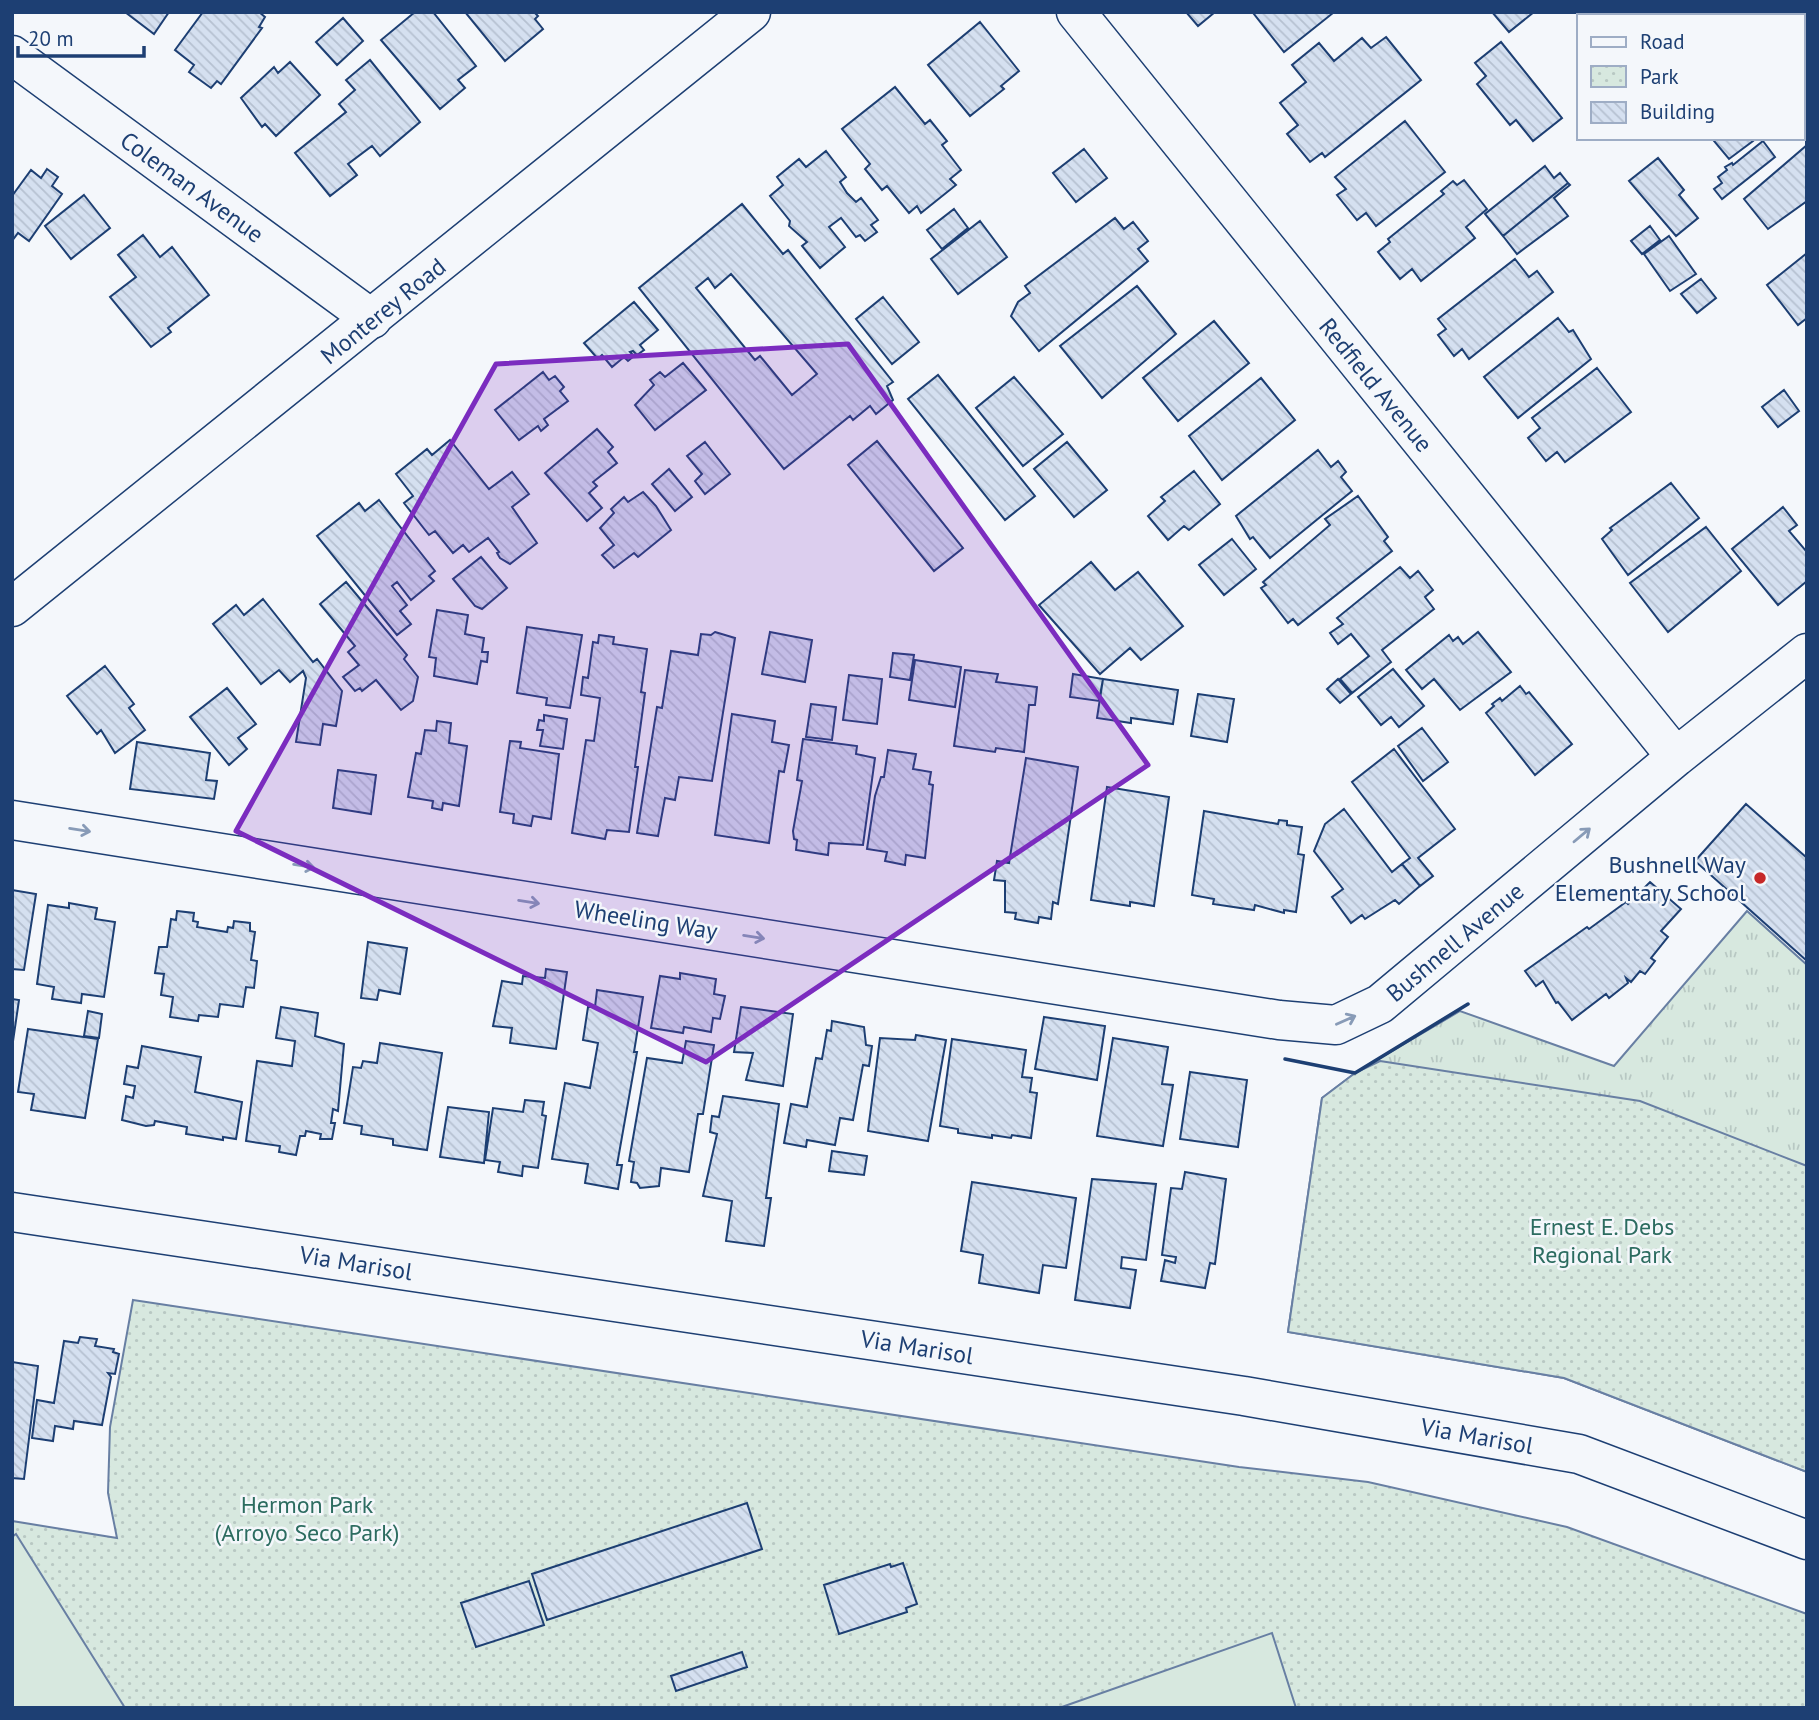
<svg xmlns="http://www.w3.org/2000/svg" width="1819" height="1720" viewBox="0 0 1819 1720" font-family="'PT Sans',sans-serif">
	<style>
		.grass { fill: url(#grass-tufts); stroke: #687fa3; stroke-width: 2 }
		.park { fill: url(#park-dots); stroke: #687fa3; stroke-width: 2 }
		.pitch { fill: #d7e8df; stroke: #687fa3; stroke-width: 2 }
		.building { fill: url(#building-back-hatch); stroke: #1d3f73; stroke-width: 2; fill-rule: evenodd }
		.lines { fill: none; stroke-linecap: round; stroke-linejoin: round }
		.street-casing { stroke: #1d3f73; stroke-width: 41 }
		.secondary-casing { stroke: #1d3f73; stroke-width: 41 }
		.street { stroke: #f4f7fb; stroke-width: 38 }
		.secondary { stroke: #f4f7fb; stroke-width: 38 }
		.wall { stroke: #1d3f73; stroke-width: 3.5 }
		.oneway { stroke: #889bb7 }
		.marked { fill: #7b2cbf; fill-opacity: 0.2; stroke: #7b2cbf; stroke-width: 5; stroke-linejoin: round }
		.poi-dot { fill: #c62828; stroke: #f4f7fb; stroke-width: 2.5 }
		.labels { text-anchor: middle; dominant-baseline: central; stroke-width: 5; stroke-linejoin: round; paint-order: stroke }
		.street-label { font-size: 24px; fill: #1d3f73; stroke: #f4f7fb }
		.poi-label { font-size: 24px; fill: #1d3f73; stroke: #f4f7fb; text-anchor: end }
		.park-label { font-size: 24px; fill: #2c6c60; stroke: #f4f7fb }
	</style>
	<defs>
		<pattern id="grass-tufts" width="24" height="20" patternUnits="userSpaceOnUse" patternTransform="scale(1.75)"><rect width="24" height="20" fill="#d7e8df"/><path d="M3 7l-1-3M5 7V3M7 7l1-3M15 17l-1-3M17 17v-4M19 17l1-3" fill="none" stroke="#b8c8c3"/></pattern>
		<pattern id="park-dots" width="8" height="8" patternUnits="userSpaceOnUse" patternTransform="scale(1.75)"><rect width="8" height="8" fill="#d7e8df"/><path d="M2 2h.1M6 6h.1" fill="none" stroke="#b8c8c3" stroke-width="1.8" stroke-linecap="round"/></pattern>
		<pattern id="building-back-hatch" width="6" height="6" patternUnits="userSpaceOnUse" patternTransform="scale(1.75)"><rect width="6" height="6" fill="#d5e0f0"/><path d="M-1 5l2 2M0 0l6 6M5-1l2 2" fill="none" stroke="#b6c1d1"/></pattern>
	</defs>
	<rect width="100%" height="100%" fill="#f4f7fb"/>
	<path class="grass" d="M1747,911L1807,965V1472L1564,1378L1288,1332L1322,1098L1355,1073L1460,1011L1614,1066Z"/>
	<path class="park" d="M1380,1061L1640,1101L1807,1166V1472L1564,1378L1288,1332L1322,1098L1355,1073Z
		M133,1300L1239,1467L1368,1482L1567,1527L1807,1614V1708H12V1521L117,1538L108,1493L110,1427Z"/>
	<path class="pitch" d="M16,1534L125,1708H12V1537Z
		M1272,1633L1296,1708H1059Z"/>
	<path class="building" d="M125,12H169L154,34Z
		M203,12H259L265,17L259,27L262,28L221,84L217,81L211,88L189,72L194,65L175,50Z
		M415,12H433L476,66L458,80L465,88L440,109L381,40Z
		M465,12H534L538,16L535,19L543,29L505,61Z
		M1186,12H1215L1198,26Z
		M1256,12H1332L1333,13L1284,52L1254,14Z
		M1492,12H1534L1509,32Z
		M1647,12H1689L1685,16H1650Z
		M1728,12H1790L1793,16H1724Z
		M343,18L363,41L337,65L316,42Z
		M980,22L1019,71L1001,86L1004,89L970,116L928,65Z
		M1386,37L1421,80L1325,157L1322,153L1310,162L1287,134L1298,125L1280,103L1306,82L1292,65L1319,43L1334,61L1362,38L1371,48Z
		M1807,37V103L1803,105V40Z
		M1501,42L1562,118L1533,141L1516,120L1510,125L1477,84L1486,76L1475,63Z
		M370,60L420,122L380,156L372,146L348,164L357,175L330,196L295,153L346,112L339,104L355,90L346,80Z
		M290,62L320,95L276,136L265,124L262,127L241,98L274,67L278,73Z
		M895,87L925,124L930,120L947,141L942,145L961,170L950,179L956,185L921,213L917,206L909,213L887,186L882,190L865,169L870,164L842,129Z
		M1405,121L1445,172L1376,226L1366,213L1357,220L1337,195L1346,189L1335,177Z
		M1718,138H1751L1753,141L1729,159L1714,141Z
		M1763,141L1775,157L1722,199L1714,189L1722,183L1718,177L1727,170L1725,167L1732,163L1733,165Z
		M1807,145V201L1768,229L1744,199Z
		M1084,149L1107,178L1076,202L1053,173Z
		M826,151L846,177L840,182L847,193L856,202L861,198L878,220L871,225L877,232L865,241L860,235L856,237L841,218L829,227L845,247L820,268L802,246L807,242L789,226L790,221L770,196L783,185L777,177L799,159L806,167Z
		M1658,158L1684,190L1679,195L1698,218L1676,236L1629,181Z
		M1545,166L1554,178L1560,173L1568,183L1503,236L1485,214Z
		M47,169L58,177L52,186L62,194L29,241L18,233L12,241V196L31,170L41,178Z
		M1464,180L1487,209L1466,227L1475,238L1421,281L1412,269L1400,279L1378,252L1390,242L1388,239L1444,194L1441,191L1453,181L1457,185Z
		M1568,183L1570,185L1554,198L1568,216L1517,254L1503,236Z
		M84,195L110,228L71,259L45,226Z
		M742,204L783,254L788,250L893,382L887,386L893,400L876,414L870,406L853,420L850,416L784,469L639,288ZM731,274L817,374L792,395L760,356L755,360L696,288L708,278L715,288Z
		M954,209L968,228L942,249L927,230Z
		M1115,218L1124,229L1133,222L1148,241L1138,249L1148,261L1039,351L1011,316L1018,302L1030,293L1025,286Z
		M980,221L1007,257L958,294L931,259Z
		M1650,226L1660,240L1642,254L1631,241Z
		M143,235L160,257L172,247L209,295L168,328L171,332L151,347L110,297L136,277L118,255Z
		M1669,236L1696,274L1670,291L1644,254Z
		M1807,253V318L1798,325L1767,285Z
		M1515,259L1529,277L1537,271L1553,292L1469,359L1462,349L1454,356L1438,335L1446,329L1438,319Z
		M1701,279L1716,298L1697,313L1681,294Z
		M1137,286L1176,334L1102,398L1060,346Z
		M883,297L919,342L892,364L856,319Z
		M634,302L658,330L640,345L644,350L637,355L633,351L630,352L634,356L628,361L624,357L612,367L602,355L598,359L584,343Z
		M1558,318L1569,332L1573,330L1591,359L1518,418L1484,377Z
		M1214,321L1249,363L1178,421L1143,378Z
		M683,363L706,390L655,430L635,405L654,385L650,380L660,372L665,377Z
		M1597,368L1631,412L1565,462L1557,452L1546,461L1528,438L1540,428L1532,418Z
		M543,372L549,380L555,376L564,387L560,391L568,401L544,419L548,425L541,431L538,426L519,440L495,410Z
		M938,375L1035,496L1005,520L908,399Z
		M1014,377L1063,434L1023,466L976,408Z
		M1261,378L1295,420L1222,480L1189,436Z
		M1784,390L1799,411L1778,427L1762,407Z
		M597,429L613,447L608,452L617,463L593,482L597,486L589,493L602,508L587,521L545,473Z
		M450,440L489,489L512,472L529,494L512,507L537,543L510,564L500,558L497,553L499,552L488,538L469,552L463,545L453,553L435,531L429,535L404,503L413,496L396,474L427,449L432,455Z
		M877,441L963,548L934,571L848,465Z
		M705,442L730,474L705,494L695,481L702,474L687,456Z
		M1067,442L1107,490L1074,517L1034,469Z
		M1318,450L1331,467L1338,461L1346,472L1341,477L1352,491L1270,558L1253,537L1250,539L1236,516Z
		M669,469L692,497L675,511L652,484Z
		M1194,471L1220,504L1189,530L1184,526L1168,540L1148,516L1165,501L1161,497Z
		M1671,483L1699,518L1628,575L1602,539L1612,530L1610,528Z
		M643,492L656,506L671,530L638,557L634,553L614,568L602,555L614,545L600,528L614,513L611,509L624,497L628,502Z
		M1358,496L1388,537L1384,541L1392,551L1298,625L1293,619L1288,623L1261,588L1266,585L1263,582L1330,525L1325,519Z
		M379,500L435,571L429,576L434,581L411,600L397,582L392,586L407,605L400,611L411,624L397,635L317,536L359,503L365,511Z
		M1783,507L1797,525L1789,531L1807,552V581L1778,605L1732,549Z
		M1706,527L1741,571L1668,632L1630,583Z
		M1232,539L1256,569L1224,595L1199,565Z
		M481,557L507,588L482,609L475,606L453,579Z
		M1091,562L1115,590L1138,572L1183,626L1141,660L1130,648L1100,674L1039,605Z
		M1400,567L1410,578L1418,571L1433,590L1425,597L1434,609L1382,650L1391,662L1352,693L1340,679L1369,656L1351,634L1338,644L1330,633L1343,624L1337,618Z
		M346,582L407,655L404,659L418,677L413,701L401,710L376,680L362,691L360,688L355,691L343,677L359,665L348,652L355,646L320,604Z
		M263,599L313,662L317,659L342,691L336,726L323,724L320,745L296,742L306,678L303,671L290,682L279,670L261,684L213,624L236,605L244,615Z
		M437,610L468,615L465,634L484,638L482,652H488L487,662L481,661L477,684L434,676L436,658L429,657Z
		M527,627L582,635L570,708L546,705L547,698L517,693Z
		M715,632L735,638L712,781L679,777L675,800L665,798L658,836L637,833L657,707L662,708L671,651L698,655L701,634L711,635Z
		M770,632L812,640L805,682L762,674Z
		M1478,632L1511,672L1460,710L1434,679L1422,689L1406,670L1449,635L1453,641L1458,637L1463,644Z
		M599,635L614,637L613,644L647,649L641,692L645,693L635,767H638L629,832L607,830L605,839L572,833L586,740L594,741L600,698L581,695L583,677L588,678L593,642L598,643Z
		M893,653L914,655L910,680L890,677Z
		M915,660L961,667L955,707L909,700Z
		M105,666L134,704L129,708L145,730L115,753L101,730L97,734L67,696Z
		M1393,669L1424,706L1399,727L1391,717L1381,725L1358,697Z
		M965,670L998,674L996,682L1037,687L1035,705H1029L1024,752L996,748L995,752L954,746Z
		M1073,674L1103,679L1099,701L1070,697Z
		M849,675L882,679L877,724L843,720Z
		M1103,679L1178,690L1173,724L1131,718V723L1097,718Z
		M1338,679L1351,694L1340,703L1327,689Z
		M1520,686L1526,694L1529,692L1572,744L1535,775L1486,713L1494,706L1492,704L1500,698L1502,701Z
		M227,688L256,724L238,738L247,749L229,765L190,717Z
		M1198,694L1234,699L1227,742L1191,736Z
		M811,704L836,707L832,740L806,737Z
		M732,714L775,721L772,742L789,745L784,772L779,771L769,843L715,835Z
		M544,715L567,719L563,749L540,746L543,730H537L539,720L544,721Z
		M437,721L451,723L449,743L467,746L459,806L443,803L442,810L432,808L433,801L408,797L416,753L421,754L425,730L436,731Z
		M1422,728L1448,762L1423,781L1398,746Z
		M803,739L857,746L856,754L875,758L863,845L829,843L828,855L796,850L797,840L794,839L793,831L802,781L797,780Z
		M510,741L521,742L520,748L559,754L551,819L533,816L531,826L513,823L514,814L500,812Z
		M137,742L210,753L206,780L217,781L214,799L130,789Z
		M1394,749L1455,829L1418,858L1433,876L1420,886L1402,864L1410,858L1352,782Z
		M888,750L916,754L913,769L931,772L929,784L933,785L925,858L906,855L905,865L885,861L887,852L867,849L875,796L881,777H884Z
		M1026,758L1078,767L1058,904L1053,902L1051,919L1039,917L1038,923L1015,919L1016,913L1005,912V881L994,880L997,861L1009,863Z
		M338,770L376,775L371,814L333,808Z
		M1107,787L1169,797L1154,906L1130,902V906L1091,900Z
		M1746,804L1807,858V961L1695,861Z
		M1344,809L1392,872L1402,864L1420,886L1399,904L1395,900L1365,919L1362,915L1351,923L1332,897L1343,889L1314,851L1325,824Z
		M1204,811L1278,824L1279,820L1287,821V825L1302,827L1298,854L1304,855L1296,912L1284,910V913L1255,905L1254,910L1213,904L1214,899L1192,895Z
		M1650,882L1681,909L1661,931L1668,937L1651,958L1655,961L1645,974L1640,971L1631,982L1626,978L1628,983L1609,998L1606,994L1572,1020L1558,1002L1556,1003L1543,981L1536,986L1525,971L1587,927L1589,929L1626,902L1628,904Z
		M12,890L36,894L24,970L12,969Z
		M69,903L97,908L95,919L115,922L104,997L82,994L81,1003L52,999L54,987L37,984L48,905L69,908Z
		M177,911L194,913L193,921L198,922L197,927L227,932L228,927L233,928L234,921L250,923V931L255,932L251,960L257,961L254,988L246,987L243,1007L220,1004L218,1017L199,1015L198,1021L170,1017L173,997L161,995L164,974L155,973L159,947H167L171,919L176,920Z
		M368,942L407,948L400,994L379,990L377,1000L361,998Z
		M546,969L567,972L556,1049L510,1043L512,1028L493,1026L502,981L522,984L523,976L545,978Z
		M680,973L716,979L714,994L725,996L720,1019L713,1018L711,1032L684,1027L683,1033L651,1028L660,976L680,979Z
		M597,990L643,997L634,1052H637L617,1165H622L618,1189L585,1183L588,1164L552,1159L565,1083L590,1088L598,1043L583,1040L588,1007H595Z
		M12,999L19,1000L12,1048Z
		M281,1007L318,1013L315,1036L344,1044L338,1111L333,1109L331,1123H335L332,1139H320L321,1134L306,1131L305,1136H300L296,1155L279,1152L280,1146L246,1141L257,1061L292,1066L295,1041L276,1038Z
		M741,1007L793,1014L783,1086L746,1080L753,1053L734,1052Z
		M88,1011L102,1014L99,1038L84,1036Z
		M1044,1017L1105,1026L1097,1080L1035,1069Z
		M832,1021L864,1027L866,1045L872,1046L869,1066L863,1065L853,1120L840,1118L835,1145L807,1140L806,1147L784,1143L791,1104L807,1107L816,1058L822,1059L827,1030L831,1031Z
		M28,1029L98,1039L85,1118L31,1110L34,1094L18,1092Z
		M916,1035L946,1040L928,1141L868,1131L880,1038L915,1040Z
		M1113,1038L1168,1047L1162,1084L1173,1085L1163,1146L1097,1136Z
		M952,1039L1026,1050L1022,1077L1032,1078L1030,1092L1037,1093L1031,1138L1012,1135L1011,1138L992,1135V1138L958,1133V1129L940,1126Z
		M686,1041L714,1045L703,1114H698L689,1172L661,1168L659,1186L640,1188L637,1183L631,1182L634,1162L629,1161L647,1058L682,1063Z
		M380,1043L442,1053L427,1150L393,1145V1139L361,1134L362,1126L344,1123L353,1067L361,1068L363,1061L377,1063Z
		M142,1046L201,1057L195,1092L242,1102L236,1139L223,1137V1140L186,1134L187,1127L155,1121L154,1125L146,1126L122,1120L126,1096L133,1098L135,1086L124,1084L127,1066L138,1068Z
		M1190,1072L1247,1080L1238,1147L1180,1139Z
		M723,1096L779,1104L766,1198H771L764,1246L726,1241L732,1201L703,1196L717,1134L710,1132L712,1116L719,1117Z
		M525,1100L544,1102L542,1115L546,1116L538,1168L523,1166L522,1176L498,1172L500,1162L485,1160L493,1108L523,1112Z
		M448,1107L489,1112L484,1163L440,1157Z
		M832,1151L867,1156L864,1175L829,1171Z
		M1185,1172L1226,1179L1215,1264L1210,1263L1205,1288L1161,1281L1165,1260L1175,1263L1176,1257L1162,1255L1171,1188L1182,1189Z
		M1092,1179L1156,1184L1146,1260L1122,1257L1121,1268L1136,1270L1130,1308L1075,1300Z
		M972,1182L1076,1198L1066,1268L1043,1265L1039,1293L979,1283L983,1255L961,1251Z
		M80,1337L97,1339L95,1346L114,1349L113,1352L119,1354L115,1374L108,1373L111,1377L102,1425L74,1421L73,1429L55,1426L53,1441L32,1438L37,1400L54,1403L64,1341L78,1343Z
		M12,1362L38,1366L24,1479L12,1478Z
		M747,1503L762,1549L547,1620L532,1574Z
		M903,1563L917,1604L906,1608L907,1612L839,1634L824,1585L890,1564L891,1567Z
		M529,1581L544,1625L476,1647L461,1603Z
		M742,1652L747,1667L676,1691L671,1676Z"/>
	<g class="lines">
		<defs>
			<path id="street" d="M1076,12L1676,757
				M12,55L372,319
				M12,820L1279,1020L1336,1025L1380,1004L1676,757L1807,653"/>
			<path id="secondary" d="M12,607L751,12
				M12,1212L1244,1396L1579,1454L1807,1540"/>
		</defs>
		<use href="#street" class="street-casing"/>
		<use href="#secondary" class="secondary-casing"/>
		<use href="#street" class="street"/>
		<use href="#secondary" class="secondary"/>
		<path class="wall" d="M1285,1059L1355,1073L1468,1004"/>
	</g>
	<defs><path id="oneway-shaft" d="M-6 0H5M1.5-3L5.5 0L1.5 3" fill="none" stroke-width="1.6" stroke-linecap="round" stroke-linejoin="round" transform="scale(1.75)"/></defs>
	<g class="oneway">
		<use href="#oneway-shaft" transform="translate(80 830) rotate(9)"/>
		<use href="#oneway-shaft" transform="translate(1582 835) rotate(-40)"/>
		<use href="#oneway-shaft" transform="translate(304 866) rotate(9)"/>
		<use href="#oneway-shaft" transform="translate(529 902) rotate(9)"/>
		<use href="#oneway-shaft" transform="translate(754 937) rotate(9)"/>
		<use href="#oneway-shaft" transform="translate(1346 1020) rotate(-24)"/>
	</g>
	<path class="marked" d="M848,344L1148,765L706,1062L236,831L496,364Z"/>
	<circle class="poi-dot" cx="1760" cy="878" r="7"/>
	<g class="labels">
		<g class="street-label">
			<text transform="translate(192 187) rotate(36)">Coleman Avenue</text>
			<text transform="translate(383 311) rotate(-39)">Monterey Road</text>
			<text transform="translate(1376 385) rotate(51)">Redfield Avenue</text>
			<text transform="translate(646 920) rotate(9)">Wheeling Way</text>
			<text transform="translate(1455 942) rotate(-40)">Bushnell Avenue</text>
			<text transform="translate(356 1263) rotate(9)">Via Marisol</text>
			<text transform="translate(917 1347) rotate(9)">Via Marisol</text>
			<text transform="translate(1477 1436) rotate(10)">Via Marisol</text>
		</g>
		<g class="poi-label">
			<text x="1746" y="864">Bushnell Way<tspan x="1746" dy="28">Elementary School</tspan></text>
		</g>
		<g class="park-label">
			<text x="1602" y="1226">Ernest E. Debs<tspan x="1602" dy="28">Regional Park</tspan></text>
			<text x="307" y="1504">Hermon Park<tspan x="307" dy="28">(Arroyo Seco Park)</tspan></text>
		</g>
	</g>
	<rect width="1819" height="1720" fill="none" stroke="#1d3f73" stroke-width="28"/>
	<rect x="1577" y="14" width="228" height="126" fill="#f4f7fb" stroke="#9eadc5" stroke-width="2"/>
	<rect x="1591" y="37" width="35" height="10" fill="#f4f7fb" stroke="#9eadc5" stroke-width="2"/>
	<text x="1640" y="49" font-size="21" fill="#1d3f73">Road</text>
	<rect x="1591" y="66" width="35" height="21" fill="url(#park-dots)" stroke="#9eadc5" stroke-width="2"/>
	<text x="1640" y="84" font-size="21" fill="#1d3f73">Park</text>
	<rect x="1591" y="102" width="35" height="21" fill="url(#building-back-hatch)" stroke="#9eadc5" stroke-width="2"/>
	<text x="1640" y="119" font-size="21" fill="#1d3f73">Building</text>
	<path d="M18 46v10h126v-10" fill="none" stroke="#1d3f73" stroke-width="3.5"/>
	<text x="28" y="46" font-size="21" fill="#1d3f73" stroke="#f4f7fb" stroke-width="5" paint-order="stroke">20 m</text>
</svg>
